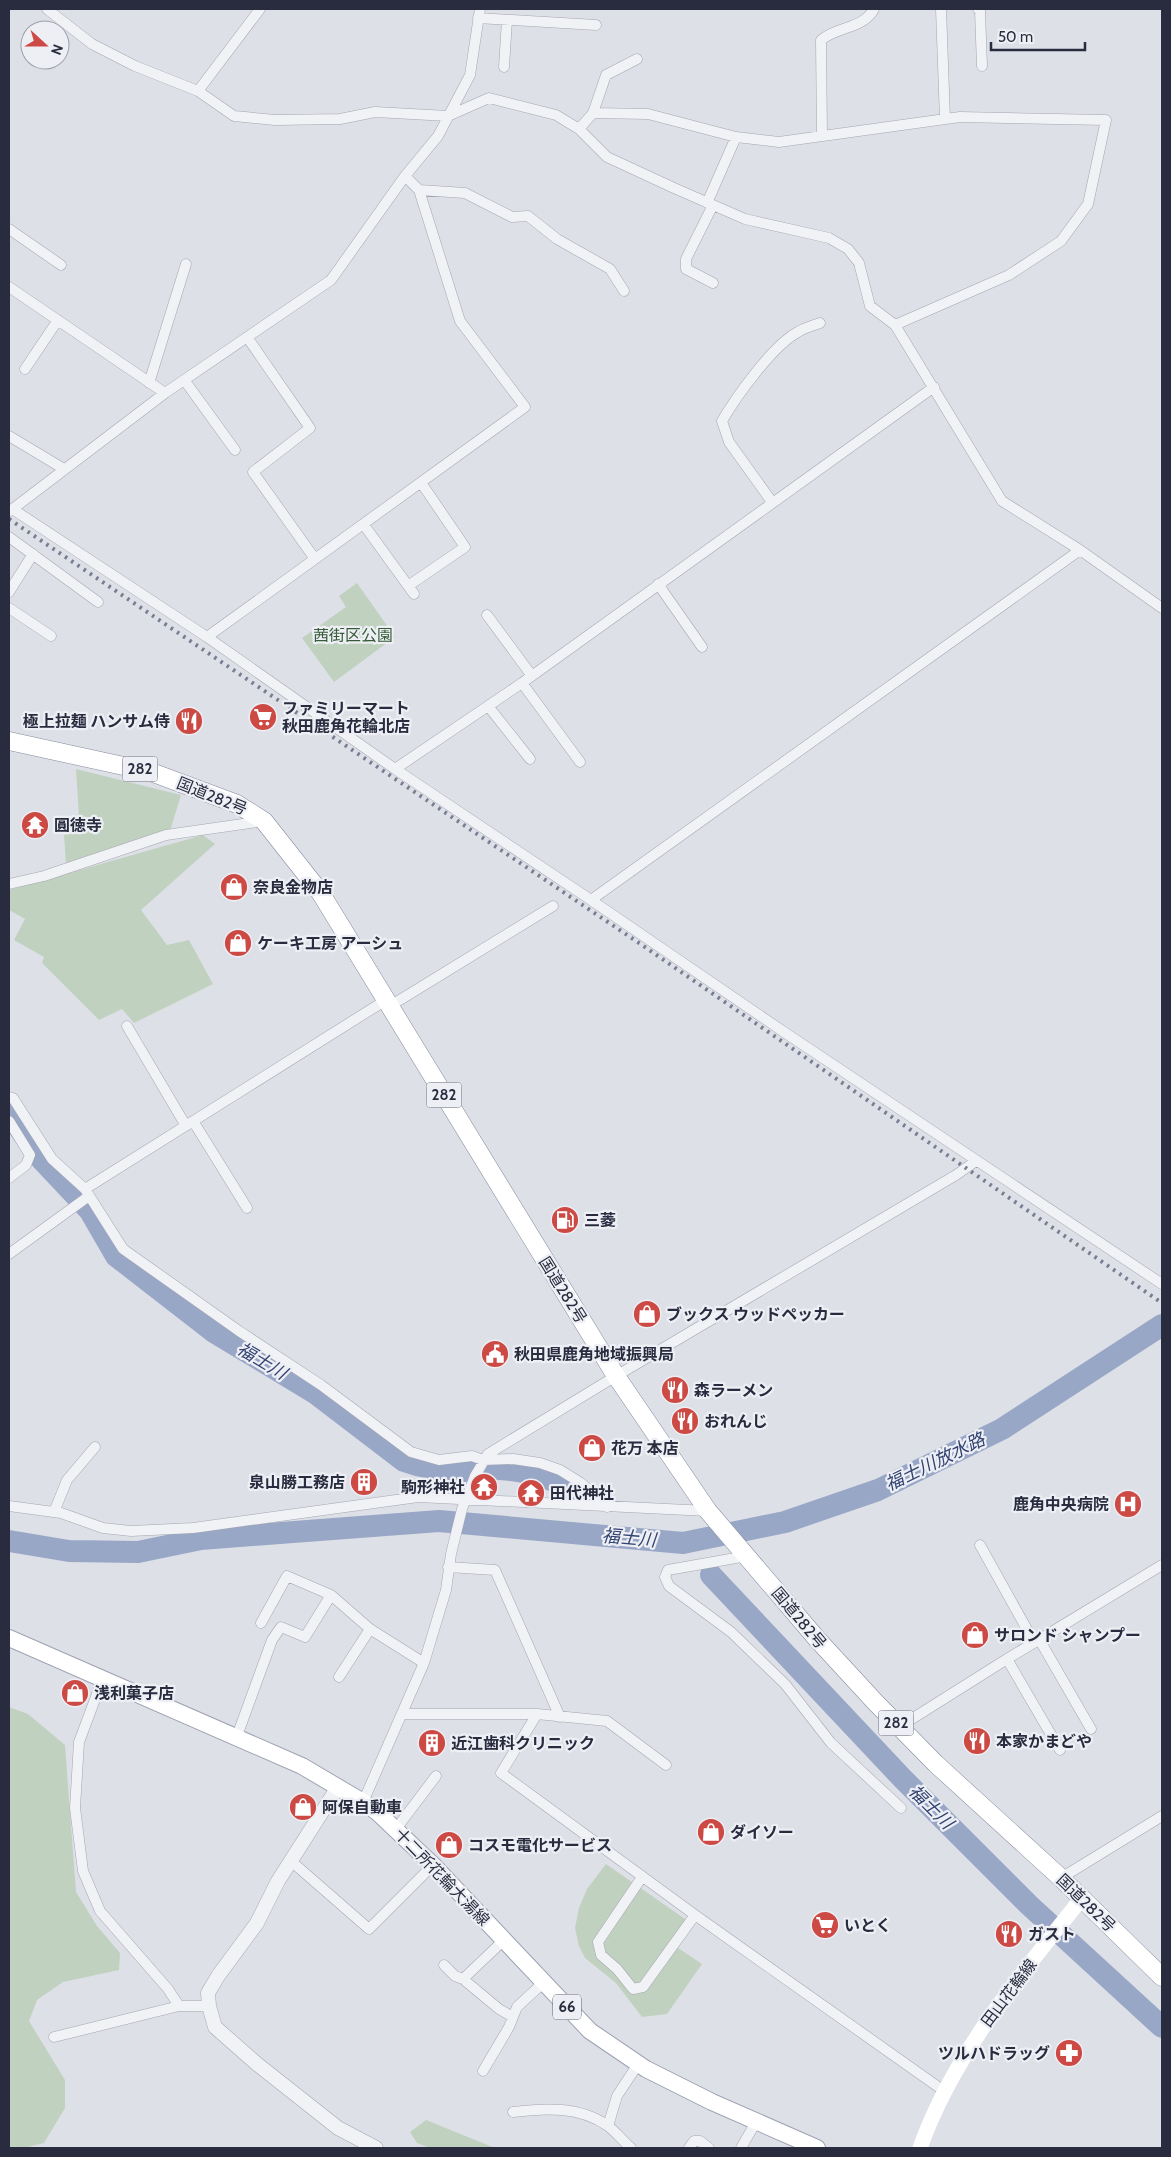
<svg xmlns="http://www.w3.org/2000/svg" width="1171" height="2157" viewBox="0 0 1171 2157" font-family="Cabin,'Noto Sans JP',sans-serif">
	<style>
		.green { fill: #c1d1bf }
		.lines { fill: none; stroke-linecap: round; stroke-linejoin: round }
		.river { stroke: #99a7c7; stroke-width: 22 }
		.minor-casing { stroke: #a4a6b1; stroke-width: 11 }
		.tertiary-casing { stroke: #a4a6b1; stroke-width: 15 }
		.primary-casing { stroke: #9ea2b3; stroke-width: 18 }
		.trunk-casing { stroke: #868b9e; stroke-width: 19 }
		.minor { stroke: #f1f2f6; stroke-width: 10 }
		.tertiary { stroke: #f1f2f6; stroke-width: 14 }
		.secondary { stroke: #fff; stroke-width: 15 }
		.primary { stroke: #fff; stroke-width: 16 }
		.trunk { stroke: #fff; stroke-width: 18 }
		.rail { stroke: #787d91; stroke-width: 4; stroke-dasharray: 2.5 5; stroke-linecap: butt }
		.labels { text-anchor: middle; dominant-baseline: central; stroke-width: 4.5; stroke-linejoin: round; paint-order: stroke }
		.shield { fill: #edeff5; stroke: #636675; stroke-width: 1 }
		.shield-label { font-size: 15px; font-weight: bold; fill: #282c3e }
		.park-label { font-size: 16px; fill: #355a35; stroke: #edeff5 }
		.poi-label { font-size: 16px; font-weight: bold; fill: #282c3e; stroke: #edeff5; text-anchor: start }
		.street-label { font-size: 16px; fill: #282c3e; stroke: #edeff5 }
		.water-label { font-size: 18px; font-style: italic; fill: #324371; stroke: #edeff5 }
	</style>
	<rect width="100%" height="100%" fill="#dee0e7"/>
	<path class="green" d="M357,583L395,637L334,682L302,638L346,607L339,596Z
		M76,769L181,795L170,831L66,864L64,835L80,832Z
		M203,835L215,844L141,910L167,945L189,940L213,984L134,1023L122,1009L99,1020L42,963L44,957L14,940L25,919L9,910V890Z
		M9,1707L28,1714L65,1745L76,1892L97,1926L120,1953L119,1970L63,1982L37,2000L29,2021L65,2080V2108L44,2143L24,2148H9Z
		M606,1864L685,1919V1924L672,1944L702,1964L667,2014L642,2017L616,1983L585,1958L579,1946L575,1928L579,1908L587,1889Z
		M426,2120L495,2148H430L417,2143L410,2132Z"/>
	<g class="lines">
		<path class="river" d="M9,1114L42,1160L90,1211L116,1256L214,1332L315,1393L404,1461C423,1468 445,1471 465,1471C476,1471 488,1468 500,1469C530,1471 558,1480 583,1496
			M9,1541L69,1551L138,1552L201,1539L439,1521L683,1543L785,1522L878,1490L1002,1429L1162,1325
			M711,1575L903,1779L1029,1905L1162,2027"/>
		<defs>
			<path id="minor" d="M47,9L92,44L135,66L198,91L234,116L275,120L340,119L375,112L448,116L489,98L556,115L579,129L593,113L606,75L637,59
				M941,9L945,119
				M978,9L980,11L982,66
				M478,18L596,25
				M504,67L507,20
				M198,91L260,9
				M593,113L648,114L736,137L779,142L960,117L1106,120L1088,204L1061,241L1009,275L895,325
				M579,129L607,157L674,188L745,219L829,238L848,249L859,263L870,306L895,325L1002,501L1080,550L1162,608
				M822,136L821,40C838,26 863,29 874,9
				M419,190L465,193L512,217L528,216L557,239L610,269L624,291
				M707,203L736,137
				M9,229L61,265
				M713,283L686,269V259L713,205
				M9,287L165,393
				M247,337L310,428L253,472L315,559
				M25,369L58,320
				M185,381L235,450
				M149,383L186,264
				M9,436L64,469
				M772,502L729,442L722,421C736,397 773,345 798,332C804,328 812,326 820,323
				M14,510L207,637L395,769L591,900L784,1032L1162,1284
				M10,511L165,393L331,280L405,176L438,136L470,75L480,9
				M364,525L414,594
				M9,537L98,602
				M658,584L702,647
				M408,586L465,547L422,484
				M9,592L33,554
				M9,608L51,636
				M487,615L532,676
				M207,637L525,407L460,321L419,190L405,176
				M522,683L580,762
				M488,706L530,759
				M395,769L522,683L934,387
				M9,884L44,876L166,835L264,821
				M591,900L1080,550
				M390,1006L553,906
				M127,1026L186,1126
				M9,1097L13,1098L52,1159L85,1189L123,1249L239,1331L321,1385L411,1452L439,1460L472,1456L483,1460L513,1459L540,1463L560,1470L581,1483L607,1507
				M9,1121L30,1155L26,1165L9,1178
				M193,1121L247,1208
				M85,1189L386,1000
				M9,1254L89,1196
				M9,1506L61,1513L103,1528L131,1531L193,1528L418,1497L708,1511
				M54,1512L67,1480L95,1447
				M980,1545L1034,1642
				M747,1556L668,1570L665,1577L669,1586L731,1632L785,1684L831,1743L901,1808
				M448,1567L495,1570L560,1717
				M261,1623L287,1576L331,1595L370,1629L424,1663
				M1039,1639L1091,1729
				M1007,1659L1060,1750
				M339,1677L370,1629
				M103,1678L79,1742L75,1808L83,1871L100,1911L168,1989L179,2006H209
				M403,1714H537L607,1721L666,1765
				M537,1714L501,1773L695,1915L944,2091
				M899,1727L1007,1659L1162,1565
				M237,1736L272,1640L281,1627L305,1637L331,1595
				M363,1802L424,1663L446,1590L451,1554L462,1509L475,1476L488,1454L616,1376L956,1175L976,1161
				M396,1829L436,1776
				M291,1861L369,1929L433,1865
				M642,1877L598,1942L601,1955L617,1969L633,1989L643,1987L695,1915
				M1061,1878L1162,1816
				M444,1965L455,1976L463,1979L499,2009L513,2017
				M463,1979L504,1940
				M54,2037L179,2006
				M483,2071L509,2027L517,2007L543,1983
				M513,2112C545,2108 580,2106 608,2126C616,2132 623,2141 631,2148
				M608,2126L617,2096L638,2064
				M689,2148L694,2141H700L709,2148
				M741,2148L756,2122"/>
			<path id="tertiary" d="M338,1787L278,1881L257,1923L218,1976L208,1993L209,2006L215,2027L257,2064L338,2128L376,2148"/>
			<path id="primary" d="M9,1638L302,1766L363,1802L377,1812L433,1865L590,2031L646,2069L712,2102L817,2148"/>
			<path id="trunk" d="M9,741L151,772L237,804L264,821L320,892L616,1376L708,1511L817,1639L876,1703L936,1764L1061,1878L1162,1977"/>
		</defs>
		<use href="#minor" class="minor-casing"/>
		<use href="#tertiary" class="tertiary-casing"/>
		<use href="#primary" class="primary-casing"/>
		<use href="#trunk" class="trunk-casing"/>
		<use href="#minor" class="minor"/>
		<use href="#tertiary" class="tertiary"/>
		<path class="secondary" d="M920,2148C953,2055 1020,1975 1082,1898"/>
		<use href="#primary" class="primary"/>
		<use href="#trunk" class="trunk"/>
		<path class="rail" d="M9,519L642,945L1162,1303"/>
	</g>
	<defs>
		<symbol id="supermarket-disc" viewBox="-11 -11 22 22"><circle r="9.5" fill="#cc4944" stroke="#edeff5"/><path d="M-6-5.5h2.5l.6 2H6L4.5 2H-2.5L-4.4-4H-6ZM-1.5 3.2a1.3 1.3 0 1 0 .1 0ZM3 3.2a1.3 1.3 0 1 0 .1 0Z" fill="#fff"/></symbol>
		<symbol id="restaurant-disc" viewBox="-11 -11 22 22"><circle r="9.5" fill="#cc4944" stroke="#edeff5"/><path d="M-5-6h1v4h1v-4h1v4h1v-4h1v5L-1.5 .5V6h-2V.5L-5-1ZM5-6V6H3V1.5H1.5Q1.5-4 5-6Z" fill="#fff"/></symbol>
		<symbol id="temple-disc" viewBox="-11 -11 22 22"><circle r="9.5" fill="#cc4944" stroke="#edeff5"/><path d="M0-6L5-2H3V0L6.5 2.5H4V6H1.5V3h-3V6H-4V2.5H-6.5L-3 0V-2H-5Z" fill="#fff"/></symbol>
		<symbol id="shop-disc" viewBox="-11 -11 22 22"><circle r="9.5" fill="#cc4944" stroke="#edeff5"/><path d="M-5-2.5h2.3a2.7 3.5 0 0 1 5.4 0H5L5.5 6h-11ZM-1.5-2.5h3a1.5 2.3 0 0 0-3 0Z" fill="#fff"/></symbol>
		<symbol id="fuel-disc" viewBox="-11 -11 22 22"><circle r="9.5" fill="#cc4944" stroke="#edeff5"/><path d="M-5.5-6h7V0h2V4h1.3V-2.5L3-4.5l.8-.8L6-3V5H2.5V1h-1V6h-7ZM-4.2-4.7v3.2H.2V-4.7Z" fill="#fff"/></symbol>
		<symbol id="civic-disc" viewBox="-11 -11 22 22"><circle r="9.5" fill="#cc4944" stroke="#edeff5"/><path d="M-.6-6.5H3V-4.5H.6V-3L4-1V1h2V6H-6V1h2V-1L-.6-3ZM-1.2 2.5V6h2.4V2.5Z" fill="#fff"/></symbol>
		<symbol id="building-disc" viewBox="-11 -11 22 22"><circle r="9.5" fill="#cc4944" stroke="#edeff5"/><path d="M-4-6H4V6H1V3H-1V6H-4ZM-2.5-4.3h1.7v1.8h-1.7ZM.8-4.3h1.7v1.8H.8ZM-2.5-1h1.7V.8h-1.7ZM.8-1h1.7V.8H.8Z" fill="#fff"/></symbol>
		<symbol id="hospital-disc" viewBox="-11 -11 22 22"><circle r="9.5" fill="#cc4944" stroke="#edeff5"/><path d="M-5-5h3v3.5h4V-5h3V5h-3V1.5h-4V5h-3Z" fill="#fff"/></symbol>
		<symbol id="pharmacy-disc" viewBox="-11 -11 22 22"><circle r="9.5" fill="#cc4944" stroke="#edeff5"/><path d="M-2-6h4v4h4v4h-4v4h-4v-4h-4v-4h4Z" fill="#fff"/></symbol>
	</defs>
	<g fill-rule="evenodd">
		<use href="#supermarket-disc" x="247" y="701" width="32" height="32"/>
		<use href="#restaurant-disc" x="173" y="705" width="32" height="32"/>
		<use href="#temple-disc" x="19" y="809" width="32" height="32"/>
		<use href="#shop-disc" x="218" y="871" width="32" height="32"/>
		<use href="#shop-disc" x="222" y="927" width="32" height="32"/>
		<use href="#fuel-disc" x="549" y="1204" width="32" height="32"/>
		<use href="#shop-disc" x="631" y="1298" width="32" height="32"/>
		<use href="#civic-disc" x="479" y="1338" width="32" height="32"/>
		<use href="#restaurant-disc" x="659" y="1374" width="32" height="32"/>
		<use href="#restaurant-disc" x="669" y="1405" width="32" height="32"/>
		<use href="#shop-disc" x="576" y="1432" width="32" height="32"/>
		<use href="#building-disc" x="348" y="1466" width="32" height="32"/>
		<use href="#temple-disc" x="468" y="1471" width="32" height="32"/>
		<use href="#temple-disc" x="515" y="1477" width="32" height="32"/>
		<use href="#hospital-disc" x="1112" y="1488" width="32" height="32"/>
		<use href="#shop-disc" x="959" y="1619" width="32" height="32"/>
		<use href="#shop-disc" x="59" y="1677" width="32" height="32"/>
		<use href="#restaurant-disc" x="961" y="1725" width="32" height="32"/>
		<use href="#building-disc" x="416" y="1727" width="32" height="32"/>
		<use href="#shop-disc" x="287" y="1791" width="32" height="32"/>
		<use href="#shop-disc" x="695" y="1816" width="32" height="32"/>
		<use href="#shop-disc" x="433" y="1829" width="32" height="32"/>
		<use href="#supermarket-disc" x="809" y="1909" width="32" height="32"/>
		<use href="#restaurant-disc" x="993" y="1918" width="32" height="32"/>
		<use href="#pharmacy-disc" x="1053" y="2037" width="32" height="32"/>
	</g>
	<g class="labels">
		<g class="shield">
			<rect x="122.5" y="756.5" width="35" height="25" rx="4"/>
			<rect x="426.5" y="1082.5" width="35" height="25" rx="4"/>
			<rect x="878.5" y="1710.5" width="35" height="25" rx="4"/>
			<rect x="553" y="1994.5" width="28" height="25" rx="4"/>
		</g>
		<g class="shield-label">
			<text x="140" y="769">282</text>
			<text x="444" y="1095">282</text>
			<text x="896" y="1723">282</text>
			<text x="567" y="2007">66</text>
		</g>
		<g class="park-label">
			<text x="353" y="635">茜街区公園</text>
		</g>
		<g class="poi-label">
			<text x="282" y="708">ファミリーマート<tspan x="282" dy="18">秋田鹿角花輪北店</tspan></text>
			<text x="170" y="721" text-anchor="end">極上拉麺 ハンサム侍</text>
			<text x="54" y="825">圓徳寺</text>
			<text x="253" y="887">奈良金物店</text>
			<text x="257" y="943">ケーキ工房 アーシュ</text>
			<text x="584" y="1220">三菱</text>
			<text x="666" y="1314">ブックス ウッドペッカー</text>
			<text x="514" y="1354">秋田県鹿角地域振興局</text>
			<text x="694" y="1390">森ラーメン</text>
			<text x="704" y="1421">おれんじ</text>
			<text x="611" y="1448">花万 本店</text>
			<text x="345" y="1482" text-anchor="end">泉山勝工務店</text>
			<text x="465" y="1487" text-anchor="end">駒形神社</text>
			<text x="550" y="1493">田代神社</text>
			<text x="1109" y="1504" text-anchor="end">鹿角中央病院</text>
			<text x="994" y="1635">サロンド シャンプー</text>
			<text x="94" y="1693">浅利菓子店</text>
			<text x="996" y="1741">本家かまどや</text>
			<text x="451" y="1743">近江歯科クリニック</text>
			<text x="322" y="1807">阿保自動車</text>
			<text x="730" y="1832">ダイソー</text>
			<text x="468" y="1845">コスモ電化サービス</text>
			<text x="844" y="1925">いとく</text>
			<text x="1028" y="1934">ガスト</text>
			<text x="1050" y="2053" text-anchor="end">ツルハドラッグ</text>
		</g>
		<g class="street-label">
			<text transform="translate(212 796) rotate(22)">国道282号</text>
			<text transform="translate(563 1290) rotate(58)">国道282号</text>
			<text transform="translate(799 1618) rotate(50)">国道282号</text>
			<text transform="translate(442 1877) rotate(46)">十二所花輪大湯線</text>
			<text transform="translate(1086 1903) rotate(44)">国道282号</text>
			<text transform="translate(1009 1993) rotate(-53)">田山花輪線</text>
		</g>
		<g class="water-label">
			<text transform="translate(262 1361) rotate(31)">福士川</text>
			<text transform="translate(935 1462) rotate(-26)">福士川放水路</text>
			<text transform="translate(629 1538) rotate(5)">福士川</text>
			<text transform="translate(931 1807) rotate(45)">福士川</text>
		</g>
	</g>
	<rect width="1171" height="2157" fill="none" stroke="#282c3e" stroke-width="20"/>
	<g transform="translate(45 45) rotate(111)"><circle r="24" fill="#edeff5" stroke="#9ea1ac"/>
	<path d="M0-4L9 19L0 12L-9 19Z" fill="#cc4944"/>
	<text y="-8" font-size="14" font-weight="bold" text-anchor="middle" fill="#282c3e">N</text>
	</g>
	<path d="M991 42v8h94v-8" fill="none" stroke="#282c3e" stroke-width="2.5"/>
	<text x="998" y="42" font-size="15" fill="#282c3e" stroke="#edeff5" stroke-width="4" paint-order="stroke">50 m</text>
</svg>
